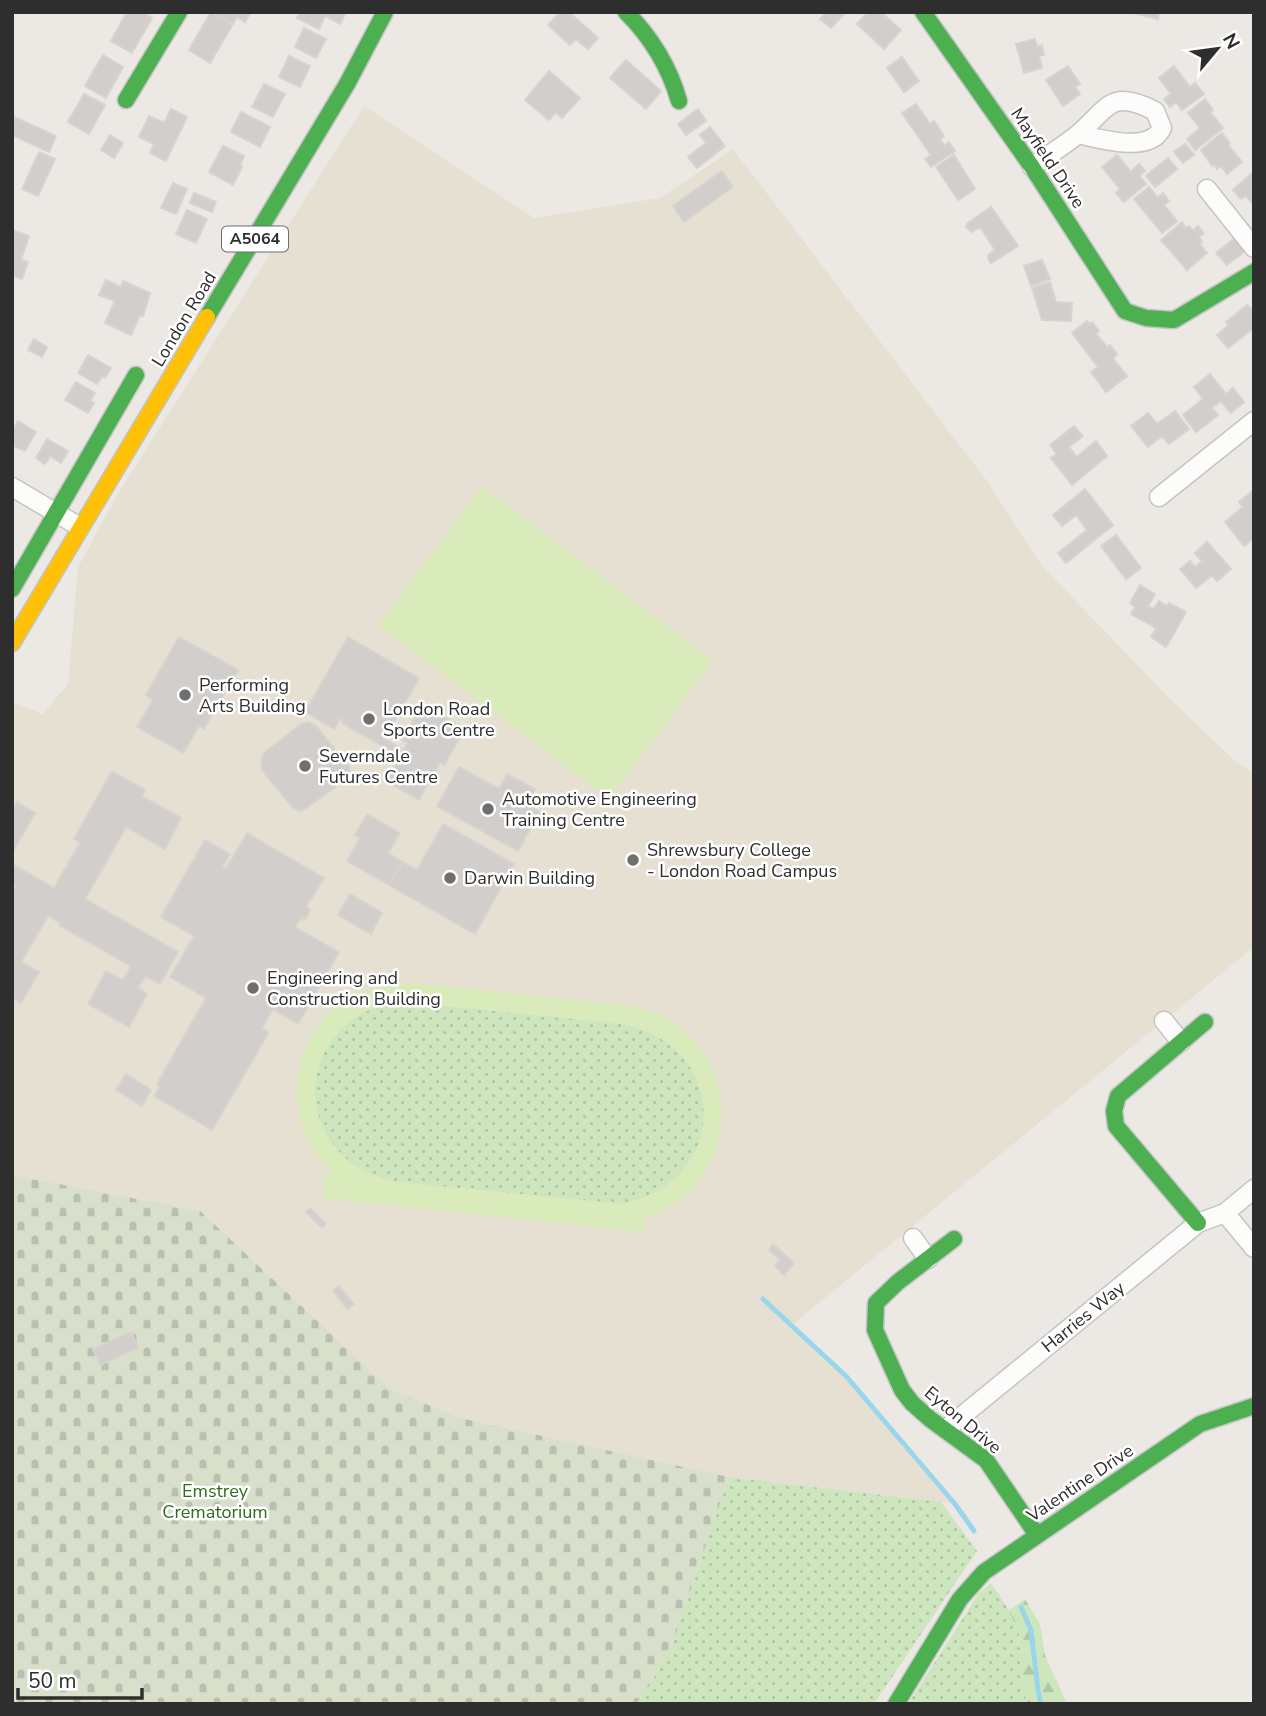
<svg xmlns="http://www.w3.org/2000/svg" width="1266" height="1716" viewBox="0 0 1266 1716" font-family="'Nunito Sans',sans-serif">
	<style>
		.education { fill: #e6e0d3 }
		.grass { fill: url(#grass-dots) }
		.forest { fill: url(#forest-firs) }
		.cemetery { fill: url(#cemetery-stones) }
		.pitch { fill: #d9eabb; fill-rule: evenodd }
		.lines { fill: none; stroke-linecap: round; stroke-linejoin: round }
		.stream { stroke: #99d6ec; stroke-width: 5 }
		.building { fill: #d1cecb; stroke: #d7d4d0; stroke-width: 2 }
		.street-casing { stroke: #c5c4c5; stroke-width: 21 }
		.fast-casing { stroke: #c5c4c5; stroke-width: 19 }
		.slow-casing { stroke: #c5c4c5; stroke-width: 19 }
		.street { stroke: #fcfcfb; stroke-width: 18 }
		.fast { stroke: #4caf50; stroke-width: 16 }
		.slow { stroke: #ffc107; stroke-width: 16 }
		.poi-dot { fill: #706f6e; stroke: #fff; stroke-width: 2.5 }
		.labels { text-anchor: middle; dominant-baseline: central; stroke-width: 5; stroke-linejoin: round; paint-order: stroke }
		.shield { fill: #fff; stroke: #6d6d6d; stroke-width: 2 }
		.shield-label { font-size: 16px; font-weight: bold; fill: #2e2e2e }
		.street-label { font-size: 18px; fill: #2e2e2e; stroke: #fff }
		.poi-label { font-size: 18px; fill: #2e2e2e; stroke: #fff; text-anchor: start }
		.park-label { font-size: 18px; fill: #2c6e1b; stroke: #fff }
	</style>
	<defs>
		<pattern id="grass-dots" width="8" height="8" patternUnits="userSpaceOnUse" patternTransform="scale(1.75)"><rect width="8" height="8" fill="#cee6be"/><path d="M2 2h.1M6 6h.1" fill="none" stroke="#b1c6a4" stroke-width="1.8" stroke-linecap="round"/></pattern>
		<pattern id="forest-firs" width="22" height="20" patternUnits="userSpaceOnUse" patternTransform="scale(1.75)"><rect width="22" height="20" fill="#cee6be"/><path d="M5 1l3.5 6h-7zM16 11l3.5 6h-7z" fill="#b1c6a4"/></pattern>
		<pattern id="cemetery-stones" width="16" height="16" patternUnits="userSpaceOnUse" patternTransform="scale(1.75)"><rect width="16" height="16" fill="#d8e0cc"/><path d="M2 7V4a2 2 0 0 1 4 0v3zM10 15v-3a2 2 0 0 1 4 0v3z" fill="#bac0b0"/></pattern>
	</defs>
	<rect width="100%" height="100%" fill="#ece8e4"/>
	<path class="education" d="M364,106L534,218L660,198L733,149L987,481L1042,566L1170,699L1236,762L1254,773V947L792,1325L846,1376L955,1504L729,1477L460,1418L390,1389L200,1211L12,1175V702L43,714L68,684L78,567L119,492Z"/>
	<path class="grass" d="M397,1001L623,1024C731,1046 731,1183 622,1204L396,1182C287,1159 288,1023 397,1001Z
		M729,1477L941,1502L977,1551L874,1704H636L648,1688L672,1645Z
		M991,1583L1009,1610L1019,1634L1022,1679L1027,1704H908L979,1593Z"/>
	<path class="forest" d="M1025,1599L1040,1624L1045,1655L1067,1704H1027L1022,1679L1019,1634L1009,1610Z"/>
	<path class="cemetery" d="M12,1175L200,1211L390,1389L460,1418L729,1477L672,1645L648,1688L636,1704H12Z"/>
	<path class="pitch" d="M482,486L713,661L609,799L378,625Z
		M395,983H416L625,1005C639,1008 653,1011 666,1018C732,1055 741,1149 683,1198C672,1207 658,1213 645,1218L643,1232L323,1198L325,1174L334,1175C324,1164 314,1154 308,1141C283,1088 302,1024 353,995C366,988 380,986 395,983ZM397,1001L623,1024C731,1046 731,1183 622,1204L396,1182C288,1160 288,1022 397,1001Z"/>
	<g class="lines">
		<path class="stream" d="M763,1299L846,1376L955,1504L974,1531
			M1021,1607L1031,1630L1038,1690L1041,1704"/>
	</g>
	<path class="building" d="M127,12H142L152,18L132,53L111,41Z
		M211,12L233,24L210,63L189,50Z
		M213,12H251L245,22L237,17L233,24Z
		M300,12H318L325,16L319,29L297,18Z
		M318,12H346L340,24Z
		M560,12H569L598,38L588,49L576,39L570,45L548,25Z
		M826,12H846L831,28L820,19Z
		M868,12H881L901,30L884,49L857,24Z
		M1129,12H1159L1158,19Z
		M304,28L326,39L316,58L295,47Z
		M1035,39L1037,47L1042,45L1044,55L1039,56L1042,68L1024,73L1016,44Z
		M103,55L123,67L106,98L85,86Z
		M289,56L310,66L300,87L279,77Z
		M902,57L919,81L904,92L887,68Z
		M626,60L661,91L646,109L610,78Z
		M1068,66L1080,84L1075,87L1080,94L1063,106L1046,80Z
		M1174,66L1190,87L1195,83L1204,94L1182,110L1176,102L1170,107L1164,99L1171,94L1159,78Z
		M549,71L580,98L562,118L556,112L549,120L525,100Z
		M264,84L285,94L273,117L252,107Z
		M84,94L105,105L89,134L68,122Z
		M1205,99L1213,110L1210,112L1223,128L1195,150L1187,139L1200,128L1188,113Z
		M916,104L930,124L934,121L944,136L940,139L944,145L949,142L955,151L931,167L925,159L931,155L902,113Z
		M171,109L187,117L166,161L150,153L154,144L139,137L149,116L164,123Z
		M698,109L706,121L686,135L678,124Z
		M241,112L270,127L260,147L231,132Z
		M14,117L56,136L49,152L12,135Z
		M710,127L725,146L697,168L688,157L706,143L700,135Z
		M1222,133L1230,143L1228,145L1242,162L1227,174L1221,166L1217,169L1214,164L1212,166L1201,150Z
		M110,135L123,143L114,158L101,150Z
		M1185,144L1194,155L1183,163L1174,152Z
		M223,146L244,156L240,166L242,167L233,185L209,172Z
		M39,152L55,159L38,196L22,189Z
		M954,155L975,189L958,200L936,167Z
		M1117,155L1131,172L1139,164L1145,171L1139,176L1146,184L1124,202L1116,193L1120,189L1102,167Z
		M1168,158L1177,169L1155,187L1146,176Z
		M722,171L733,187L684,222L673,206Z
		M1252,173L1254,175V205L1246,196L1241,199L1233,190Z
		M173,183L187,189L176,214L161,208Z
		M1149,187L1158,198L1163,193L1169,201L1164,205L1177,221L1162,233L1134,199Z
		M194,193L216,202L212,212L190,203Z
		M991,207L1018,246L991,263L988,258L989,254L995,250L980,227L972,232L966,227L967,224Z
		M187,210L207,219L196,243L176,234Z
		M1182,222L1186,228L1189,226L1193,231L1198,226L1204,233L1199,237L1202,242L1200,244L1207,253L1187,270L1161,240Z
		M12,230L29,236L21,260L28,262L22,279L12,275Z
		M1235,238L1245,251L1227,265L1216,253Z
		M1042,260L1050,279L1031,286L1024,266Z
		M106,280L121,287L123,281L150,293L143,316L140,315L131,335L105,323L115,301L99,295Z
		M1050,282L1056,302L1072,303L1071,321L1042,320L1032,288Z
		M1247,305L1254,312V328L1228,348L1217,335L1229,325L1226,322Z
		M1087,321L1089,324L1092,322L1099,331L1096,334L1107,347L1110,345L1117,354L1113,359L1127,376L1106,392L1091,372L1098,367L1072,333Z
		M34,339L47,347L42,357L28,350Z
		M88,355L111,368L105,378L102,376L97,384L78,373Z
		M1210,374L1226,394L1233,388L1244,402L1231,413L1221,401L1212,408L1218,415L1196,432L1183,415L1203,399L1194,387Z
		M76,382L95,393L90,401L94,403L88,413L65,400Z
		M1175,411L1189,429L1169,444L1162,436L1148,447L1131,426L1148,413L1157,424Z
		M18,421L36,432L25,451L12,445V432Z
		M1074,426L1083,436L1069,447L1077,457L1096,441L1107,456L1072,485L1051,458L1057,454L1050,445Z
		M47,439L68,451L61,463L50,456L45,464L36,458Z
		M1085,489L1113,525L1066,563L1058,553L1087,530L1076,515L1062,526L1053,515Z
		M1251,492L1254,495V538L1244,546L1225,522L1243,507L1239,502Z
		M1116,535L1141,568L1126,579L1101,546Z
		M1207,542L1231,569L1217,581L1212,575L1196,588L1180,569L1190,561L1195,567L1202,561L1195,553Z
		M1140,585L1155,594L1148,606L1154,609L1159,601L1167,606L1169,603L1186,612L1166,647L1151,637L1156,628L1131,614L1135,607L1130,603Z
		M179,637L238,670L204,729L199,726L183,753L137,727L153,700L146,695Z
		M348,637L419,678L384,739L404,750L407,743L402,740L423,704L465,729L444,765L440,762L419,800L386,781L400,756L342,723L343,720L341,718L334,729L305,712Z
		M309,722L317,727L349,767L350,772L347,778L305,809L299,811L292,807L262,770L261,761L264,753L301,724Z
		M459,767L499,789L507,774L535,789L526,805L540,812L518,851L437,806Z
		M112,771L145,790L142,796L181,818L165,849L126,827L85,899L178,952L160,984L145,976L138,988L147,994L129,1027L88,1004L106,971L123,980L131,966L59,925L60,923L48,916L21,962L39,972L21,1003L12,998V892L16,886L12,884V864L54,888L80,843L74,839Z
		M17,802L35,813L12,853V811Z
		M367,814L400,833L388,853L403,862L389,885L347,861L360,838L355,835Z
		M443,824L514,864L475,934L389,885L403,862L417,870Z
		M247,833L324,878L306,907L310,910L305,920L301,918L295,927L339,952L298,1024L273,1009L262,1028L269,1032L212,1130L154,1096L160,1086L157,1084L206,998L170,977L194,936L161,917L205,840L230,854L222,867L226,869Z
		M350,894L382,913L371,934L338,915Z
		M126,1074L151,1090L142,1106L116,1090Z
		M310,1208L326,1224L322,1228L306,1212Z
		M773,1244L794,1263L784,1275L775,1266L780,1260L769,1250Z
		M339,1286L354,1304L347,1309L333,1290Z
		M131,1332L138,1348L100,1365L93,1349Z"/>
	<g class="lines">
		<defs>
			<path id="street" d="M1032,167C1047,156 1063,146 1077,135C1109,108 1110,88 1155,111L1162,128C1150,154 1100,139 1078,134
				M1207,189L1254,248
				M12,487L80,527
				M1159,497L1254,421
				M1164,1021L1181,1042
				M1225,1213L1254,1248
				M913,1238L928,1259
				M946,1429L1198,1223L1225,1213L1254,1189"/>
			<path id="fast" d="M626,12C652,38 669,66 679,101
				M923,12L1032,167L1125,311L1146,318L1174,320L1254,272
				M126,100L179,12
				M207,317L347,84L385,12
				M12,589L136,375
				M1198,1223L1116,1126L1114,1111L1118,1096L1205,1022
				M954,1239L898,1282L876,1303L875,1330L902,1390L912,1403L930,1419L986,1460L1037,1535
				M896,1704L960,1599L984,1572L1200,1424L1254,1406"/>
			<path id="slow" d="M12,643L207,317"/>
		</defs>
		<use href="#street" class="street-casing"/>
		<use href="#fast" class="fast-casing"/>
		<use href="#slow" class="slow-casing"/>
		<use href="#street" class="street"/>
		<use href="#fast" class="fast"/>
		<use href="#slow" class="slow"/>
	</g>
	<g class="poi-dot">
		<circle cx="185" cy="695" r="7"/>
		<circle cx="369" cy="719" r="7"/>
		<circle cx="305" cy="766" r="7"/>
		<circle cx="488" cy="809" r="7"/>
		<circle cx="633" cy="860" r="7"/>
		<circle cx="450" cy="878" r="7"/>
		<circle cx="253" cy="988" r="7"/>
	</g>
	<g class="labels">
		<rect class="shield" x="222" y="226.5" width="66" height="25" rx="5"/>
		<g class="shield-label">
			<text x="255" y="239">A5064</text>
		</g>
		<g class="street-label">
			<text transform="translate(1048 158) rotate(56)">Mayfield Drive</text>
			<text transform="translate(184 319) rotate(-59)">London Road</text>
			<text transform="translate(1083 1317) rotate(-39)">Harries Way</text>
			<text transform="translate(963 1420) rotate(40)">Eyton Drive</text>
			<text transform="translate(1080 1483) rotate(-34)">Valentine Drive</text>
		</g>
		<g class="poi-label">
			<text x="199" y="685">Performing<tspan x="199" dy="21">Arts Building</tspan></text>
			<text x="383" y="709">London Road<tspan x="383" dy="21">Sports Centre</tspan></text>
			<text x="319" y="756">Severndale<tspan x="319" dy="21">Futures Centre</tspan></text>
			<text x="502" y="799">Automotive Engineering<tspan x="502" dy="21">Training Centre</tspan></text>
			<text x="647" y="850">Shrewsbury College<tspan x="647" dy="21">- London Road Campus</tspan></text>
			<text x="464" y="878">Darwin Building</text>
			<text x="267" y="978">Engineering and<tspan x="267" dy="21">Construction Building</tspan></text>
		</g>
		<g class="park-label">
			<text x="215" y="1491">Emstrey<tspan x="215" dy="21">Crematorium</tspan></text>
		</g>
	</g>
	<rect width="1266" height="1716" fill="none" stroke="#2e2e2e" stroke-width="28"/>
	<g transform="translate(1217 49) rotate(61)" stroke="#ffffff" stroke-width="5" paint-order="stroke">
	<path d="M0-5L12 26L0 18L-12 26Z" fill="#2e2e2e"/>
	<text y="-10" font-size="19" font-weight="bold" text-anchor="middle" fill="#2e2e2e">N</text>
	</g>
	<path d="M18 1688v10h124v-10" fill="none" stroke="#2e2e2e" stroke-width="3.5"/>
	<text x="28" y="1688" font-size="21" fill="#2e2e2e" stroke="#ffffff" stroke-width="5" paint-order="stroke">50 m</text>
</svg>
